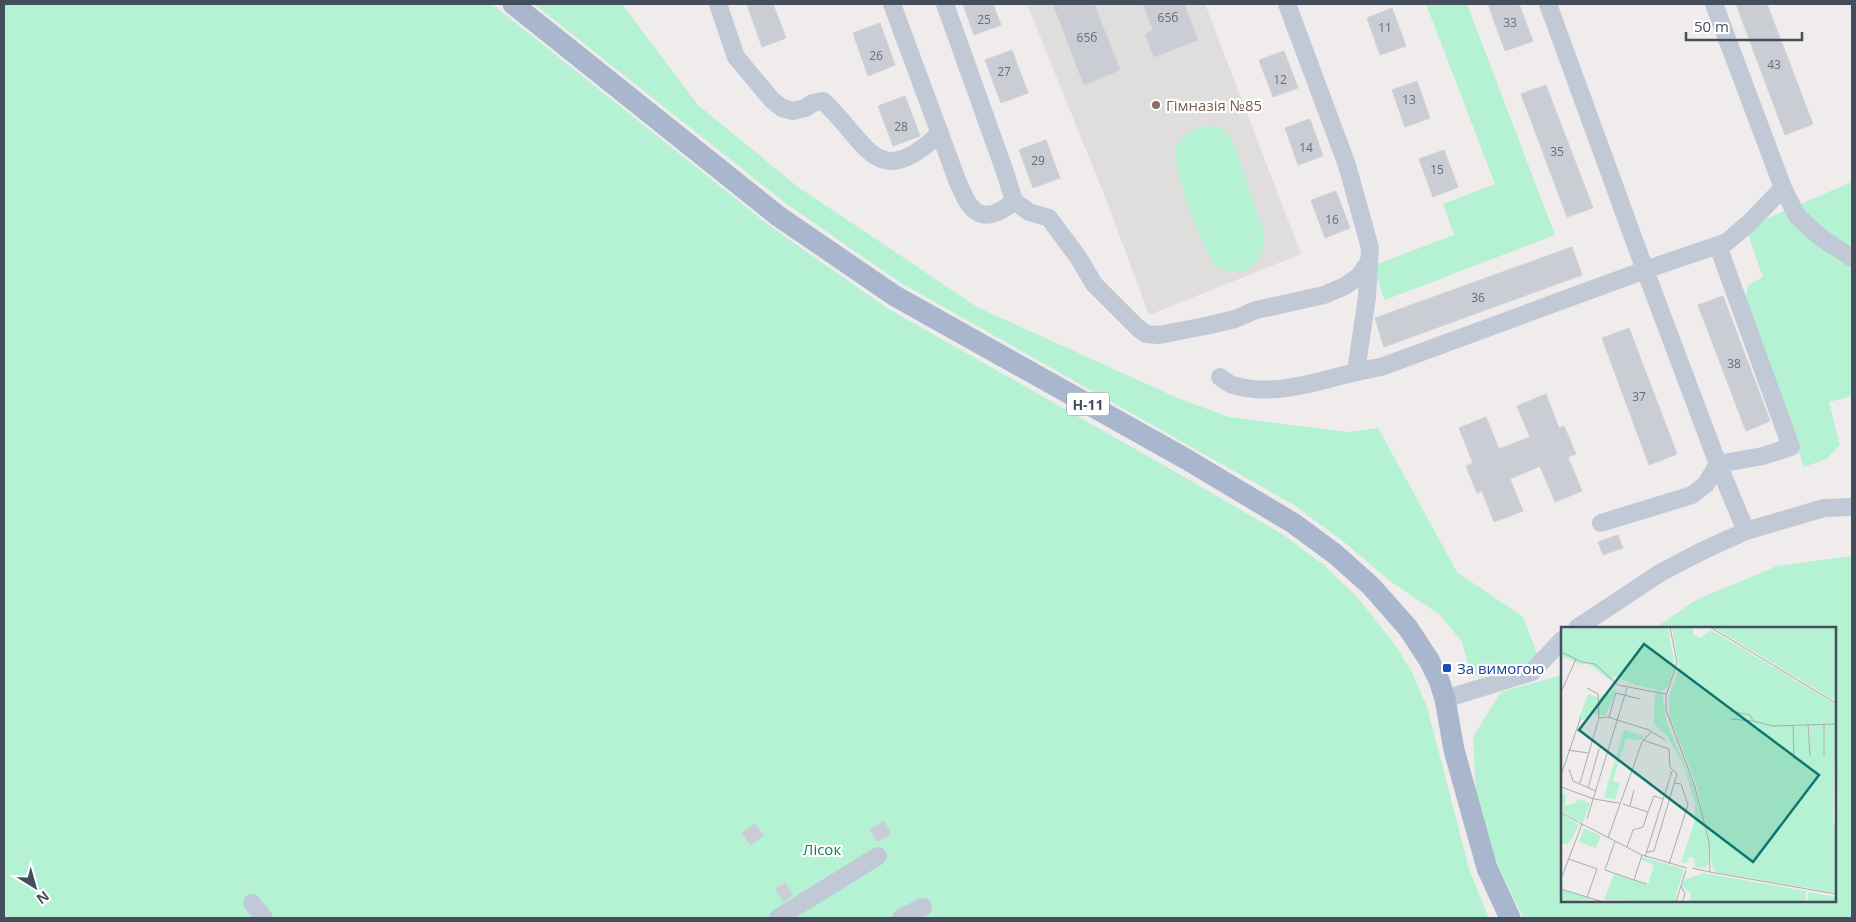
<svg xmlns="http://www.w3.org/2000/svg" width="1856" height="922" viewBox="0 0 1856 922" font-family="'Open Sans',sans-serif">
	<style>
		.education { fill: #e0dddd }
		.green { fill: #b5f2d3 }
		.building { fill: #cacdd4; stroke: #cfd1d8 }
		.lines { fill: none; stroke-linecap: round; stroke-linejoin: round }
		.minor { stroke: #c0c9d5; stroke-width: 18 }
		.major { stroke: #a9b7ce; stroke-width: 21 }
		.education-dot { fill: #8d6e63; stroke: #fff; stroke-width: 2 }
		.transit-dot { fill: #1a4fb4; stroke: #fff; stroke-width: 2 }
		.labels { text-anchor: middle; dominant-baseline: central; stroke-width: 4.5; stroke-linejoin: round; paint-order: stroke }
		.number-label { font-size: 12px; fill: #656d79 }
		.shield { fill: #fff; stroke: #7b828c; stroke-width: 1 }
		.shield-label { font-size: 14px; font-weight: bold; fill: #434d5b }
		.education-label { font-size: 15px; fill: #785e54; stroke: #fff; text-anchor: start }
		.transit-label { font-size: 15px; fill: #164399; stroke: #fff; text-anchor: start }
		.park-label { font-size: 15px; fill: #0f8054; stroke: #fff }
		.inset-road { fill: none; stroke: #aaacb1; stroke-width: 1 }
		.view { fill: #0f766e; fill-opacity: 0.15; stroke: #0f766e; stroke-width: 2.5 }
		.inset-edge { fill: none; stroke: #434d5b; stroke-width: 2.5 }
	</style>
	<rect width="100%" height="100%" fill="#efeceb"/>
	<path class="education" d="M1027,4H1205L1301,254L1149,315L1109,207Z"/>
	<path class="green" d="M4,4H492L770,226L887,308L1174,471L1282,534L1324,565L1357,597L1393,642L1411,670L1427,707L1470,872L1489,918H4Z
		M534,4H622L698,105L798,187L979,308L1180,399L1229,417L1348,432L1378,428L1457,572L1523,617L1538,656L1528,664L1480,678L1470,671L1462,642L1440,615L1390,581L1344,542L1294,505L901,283L788,205Z
		M1426,4H1467L1555,235L1385,300L1372,266L1454,235L1443,204L1495,184Z
		M1213,126L1223,129L1233,141L1264,232C1269,260 1240,285 1216,265C1204,255 1171,163 1176,149C1182,134 1197,126 1213,126Z
		M1852,182V396L1829,402L1840,445L1826,459L1804,467L1745,301L1748,285L1763,277L1747,232L1756,223Z
		M1852,556V918H1523L1490,849L1476,795L1473,737L1501,692L1562,675V901H1835V628H1655L1696,600L1777,566Z"/>
	<path class="building" d="M747,4H773L786,38L762,47Z
		M963,4H993L1001,25L974,35Z
		M1053,4H1094L1120,70L1084,85Z
		M1143,4H1184L1198,40L1154,57L1145,34L1153,30Z
		M1488,4H1519L1533,41L1505,51Z
		M1736,4H1767L1813,124L1785,135Z
		M1392,8L1406,46L1380,55L1367,18Z
		M880,23L895,65L868,76L853,33Z
		M1012,50L1028,93L1001,103L985,60Z
		M1284,51L1298,88L1273,97L1259,60Z
		M1417,81L1430,118L1405,127L1392,90Z
		M1546,85L1593,208L1567,217L1521,94Z
		M905,96L920,136L893,146L878,106Z
		M1310,119L1323,156L1298,165L1285,128Z
		M1046,140L1060,178L1033,188L1019,150Z
		M1444,150L1458,187L1433,197L1419,159Z
		M1336,191L1350,228L1325,238L1311,200Z
		M1572,247L1582,275L1384,347L1375,318Z
		M1723,296L1770,421L1746,431L1698,305Z
		M1629,328L1677,454L1649,465L1602,338Z
		M1546,394L1559,428L1564,426L1576,454L1568,457L1582,491L1555,502L1540,466L1510,479L1523,511L1494,522L1482,491L1477,493L1466,466L1473,463L1459,428L1486,417L1499,449L1530,437L1517,406Z
		M1618,535L1623,548L1603,555L1598,542Z
		M884,821L891,834L878,842L870,830Z
		M755,824L764,835L751,845L742,833Z
		M785,883L793,895L784,902L775,889Z"/>
	<g class="lines">
		<path class="minor" d="M718,4L736,57L772,100L782,108L793,111L805,108L813,103L823,101C868,142 876,194 940,133
			M892,4L957,180C961,189 965,201 972,208C985,222 1003,211 1014,201
			M945,4L1005,172L1014,201L1029,212L1049,218L1078,257L1094,284L1138,328L1146,334L1159,335L1210,325L1235,319L1256,310L1324,295L1345,286L1359,276L1368,263
			M1287,4L1347,165L1370,248L1367,297L1356,371
			M1548,4L1645,270L1718,464L1746,531
			M1783,188L1797,216L1820,237L1852,258
			M1220,377C1224,379 1228,384 1233,385C1281,400 1333,374 1381,367L1645,270L1727,242L1750,222L1783,188L1714,4
			M1601,523L1692,495L1706,484L1718,464L1763,456L1791,447L1718,246
			M1577,628L1660,573L1702,551L1746,531L1824,508L1852,507
			M1445,699L1532,672L1562,640
			M252,903L264,918
			M778,918L878,856
			M901,918L923,907"/>
		<path class="major" d="M513,4L778,216L895,296L1186,459L1293,523L1335,554L1371,586L1408,628L1429,660L1439,680L1445,699L1454,750L1487,868L1510,918"/>
	</g>
	<circle class="education-dot" cx="1156" cy="105" r="5"/>
	<rect class="transit-dot" x="1442" y="663" width="10" height="10" rx="2.5"/>
	<g class="labels">
		<g class="number-label">
			<text x="1168" y="17">65б</text>
			<text x="984" y="19">25</text>
			<text x="1510" y="22">33</text>
			<text x="1385" y="27">11</text>
			<text x="1087" y="37">65б</text>
			<text x="876" y="55">26</text>
			<text x="1774" y="64">43</text>
			<text x="1004" y="71">27</text>
			<text x="1280" y="79">12</text>
			<text x="1409" y="99">13</text>
			<text x="901" y="126">28</text>
			<text x="1306" y="147">14</text>
			<text x="1557" y="151">35</text>
			<text x="1038" y="160">29</text>
			<text x="1437" y="169">15</text>
			<text x="1332" y="219">16</text>
			<text x="1478" y="297">36</text>
			<text x="1734" y="363">38</text>
			<text x="1639" y="396">37</text>
		</g>
		<rect class="shield" x="1067" y="392.5" width="42" height="23" rx="4"/>
		<g class="shield-label">
			<text x="1088" y="404">Н-11</text>
		</g>
		<g class="education-label">
			<text x="1166" y="105">Гімназія №85</text>
		</g>
		<g class="transit-label">
			<text x="1457" y="668">За вимогою</text>
		</g>
		<g class="park-label">
			<text x="822" y="849">Лісок</text>
		</g>
	</g>
	<g transform="translate(1561 627)">
		<rect width="275" height="275" fill="#efeceb"/>
		<path d="M0,0H107L114,40L106,61L100,64L75,58L53,49L50,54L27,36L21,38L0,29ZM111,0H132V7L139,11L150,3L275,77L272,197L275,198V266L155,245L152,242L136,159L108,88V69L118,41ZM152,0H275V74ZM51,63H56L44,89L30,86L23,93L18,91L27,67L38,71L45,66L49,67ZM94,64L101,66L106,96L133,160L147,215L148,236L145,241L134,240L133,231L128,230L126,236L120,235L133,196L134,176L122,137L106,109L93,97ZM63,103L83,109L82,113L65,112L52,154L59,156L54,173L43,170ZM0,165L6,168L3,178L12,177L19,172L29,176L22,196L0,185ZM0,187L18,198L7,218L0,215ZM23,201L40,209L35,221L18,215ZM81,230L123,242L113,275L43,273L53,247L87,258L93,238L81,233ZM142,246L245,264L244,275H128L130,267L121,259L123,253ZM1,262L34,272L0,275ZM247,265L275,270L274,275H247Z" fill="#b5f2d3"/>
		<path class="inset-road" d="M109,0L116,36L105,69V83L134,160L148,215L149,245L275,267M149,0L275,76M0,25L21,35L34,37L57,58L105,67M26,61L37,67L38,91M0,65L15,32M170,84L189,88L192,94L212,99L275,97M48,90L55,66L79,72M170,92L191,94M247,97L249,129M232,98L233,132M82,113L108,122L109,140L116,147L93,224L86,225M7,123L27,126M263,128V97M274,129L275,112M8,142L12,154L35,164M0,148L20,90M19,156L38,91L47,90L88,103L104,113M0,160L33,172L58,176M27,161L38,122M62,177L87,185L93,169L102,172M69,179L73,163M0,186L81,228L126,241M26,192L66,61M47,211L81,115L91,104M54,214L44,243L73,253M66,220L72,203L82,200L87,185M81,228L73,253L86,257M84,230L111,144M8,232L36,242L26,270M108,237L127,178L120,157L113,156M131,241L149,245M0,252L21,197M120,259L124,267L121,275M0,262L42,275M115,275L125,243"/>
		<path class="view" d="M83,17L258,148L192,235L18,103Z"/>
		<rect width="275" height="275" class="inset-edge"/>
	</g>
	<rect width="1856" height="922" fill="none" stroke="#434d5b" stroke-width="10"/>
	<g transform="translate(35 887) rotate(143)" stroke="#ffffff" stroke-width="4" paint-order="stroke">
	<path d="M0-4L9 19L0 12L-9 19Z" fill="#434d5b"/>
	<text y="-8" font-size="14" font-weight="bold" text-anchor="middle" fill="#434d5b">N</text>
	</g>
	<path d="M1686 32v8h116v-8" fill="none" stroke="#434d5b" stroke-width="2.5"/>
	<text x="1694" y="32" font-size="15" fill="#434d5b" stroke="#ffffff" stroke-width="4" paint-order="stroke">50 m</text>
</svg>
